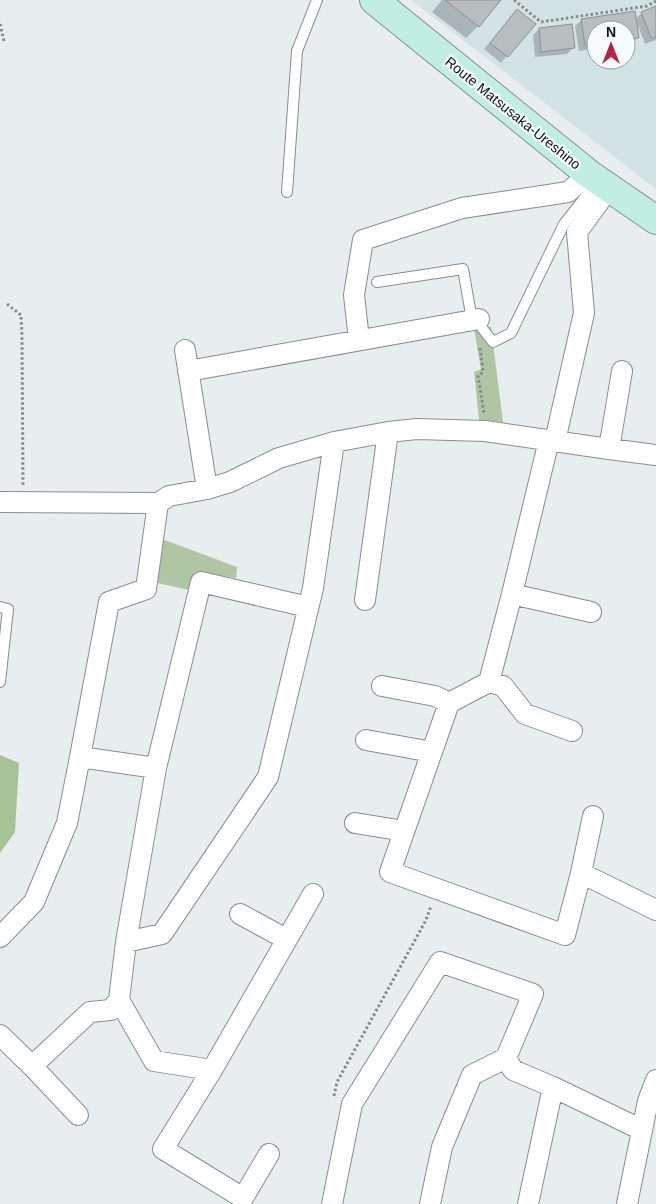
<svg xmlns="http://www.w3.org/2000/svg" width="656" height="1204" viewBox="0 0 656 1204" font-family="Arial,sans-serif">
	<style>
		.built { fill: #d3e2e3; fill-rule: evenodd }
		.green { fill: #b0c6a3 }
		.forest { fill: #a6c395 }
		.shadow { fill: #0003 }
		.building { fill: #b8bdc0; stroke: #8b9093 }
		.lines { fill: none; stroke-linecap: round; stroke-linejoin: round }
		.lane-casing { stroke: #888e8e; stroke-width: 12 }
		.street-casing { stroke: #888e8e; stroke-width: 22 }
		.secondary-casing { stroke: #888e8e; stroke-width: 30 }
		.path { stroke: #868a8b; stroke-width: 3; stroke-dasharray: 2.5 2.5; stroke-linecap: butt }
		.lane { stroke: #fff; stroke-width: 10 }
		.street { stroke: #fff; stroke-width: 20 }
		.secondary { stroke: #c0efe2; stroke-width: 28 }
		.labels { text-anchor: middle; dominant-baseline: central; stroke-width: 4.5; stroke-linejoin: round; paint-order: stroke }
		.street-label { font-size: 14px; fill: #0d0f10; stroke: #f5fcfc }
	</style>
	<rect width="100%" height="100%" fill="#e8eeef"/>
	<path class="built" d="M411,0H656V190V189ZM596,30H626V60H596Z"/>
	<path class="green" d="M491,327L503,422L479,420L474,372L481,369L474,329Z
		M162,539L237,567L236,578L198,572L193,591L153,582Z"/>
	<path class="forest" d="M0,755L19,763L15,832L0,853Z"/>
	<path class="shadow" d="M442,0H499L478,26L466,38L432,12Z
		M656,8V40L645,44L637,23H636L638,37L632,43L626,44V30H596V48L579,51L575,26L582,20L635,19L642,13Z
		M511,17L534,24L501,63L484,49Z
		M539,29L574,47L567,54L535,57L533,35Z"/>
	<path class="building" d="M445,0H501L479,27Z
		M656,6V37L651,38L641,12Z
		M517,9L536,24L508,57L490,43Z
		M635,11L639,38L626,39V30H596V44L585,45L581,19Z
		M572,24L575,48L541,52L539,28Z"/>
	<g class="lines">
		<defs>
			<path id="lane" d="M287,192L297,51L317,0
				M377,282L463,269L472,320
				M482,328L493,342L511,333L564,224L598,181
				M0,607L8,609L0,682"/>
			<path id="street" d="M359,340L354,295L363,240L462,208L568,192L589,174
				M185,350L207,489
				M188,371L479,319
				M549,440L512,594L489,682L449,703L390,872L565,935L581,873L656,910
				M555,441L584,313L577,232L609,188
				M609,449L622,371
				M0,502L158,503L169,496L207,489L230,482L279,458L334,442L388,432L417,429L485,431L609,449L656,455
				M512,594L591,612
				M365,600L388,432
				M489,682L503,686L525,714L572,731
				M382,686L435,696L449,703
				M366,740L432,752
				M80,757L109,602L146,589L158,503
				M156,768L201,582L308,607
				M355,823L404,831
				M581,873L593,816
				M240,914L286,939
				M0,937L34,902L67,823L80,757L156,768L126,942L162,934L268,777L313,588L334,442
				M119,1000L154,1061L212,1070L313,894
				M0,1035L32,1066L90,1012L111,1010L119,1000L126,942
				M32,1066L78,1115
				M212,1070L163,1149L243,1198L269,1154
				M553,1087L642,1130
				M332,1204L352,1104L440,962L533,994L506,1058L513,1070L553,1087L528,1204
				M430,1204L442,1147L472,1075L506,1058
				M627,1204L648,1101L656,1080"/>
			<path id="secondary" d="M374,0L589,174L656,220"/>
		</defs>
		<use href="#lane" class="lane-casing"/>
		<use href="#street" class="street-casing"/>
		<use href="#secondary" class="secondary-casing"/>
		<path class="path" d="M514,0L541,22L647,6L656,1
			M0,24L4,41
			M7,304L21,315L22,336L23,485
			M480,348L483,372L478,376L484,413
			M334,1096L337,1082L426,920L431,906"/>
		<use href="#lane" class="lane"/>
		<use href="#street" class="street"/>
		<use href="#secondary" class="secondary"/>
	</g>
	<g class="labels">
		<g class="street-label">
			<text transform="translate(513 113) rotate(39)">Route Matsusaka-Ureshino</text>
		</g>
	</g>
	<g transform="translate(611 45)"><circle r="24" fill="#f5fcfc" stroke="#989d9e"/>
	<path d="M0-4L9 19L0 12L-9 19Z" fill="#b62547"/>
	<text y="-8" font-size="14" font-weight="bold" text-anchor="middle" fill="#0d0f10">N</text>
	</g>
</svg>
